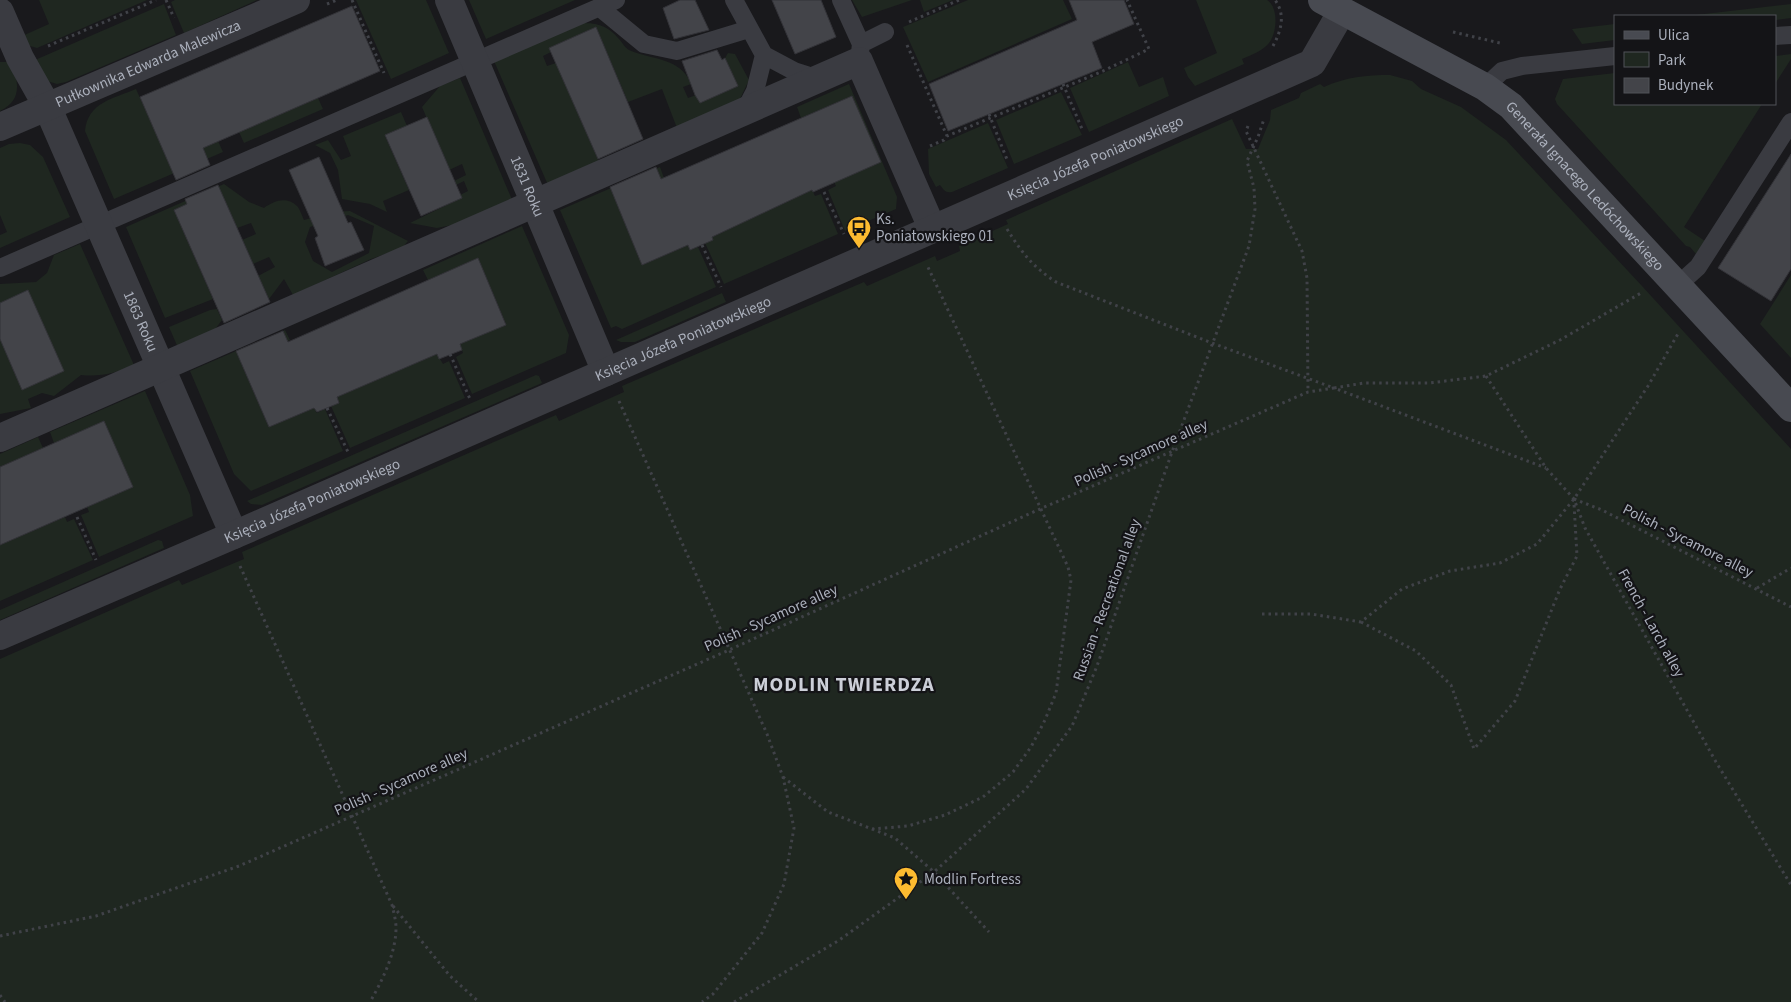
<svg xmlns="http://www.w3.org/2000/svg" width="1791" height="1002" viewBox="0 0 1791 1002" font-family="'Source Sans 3',sans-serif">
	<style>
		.green { fill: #1f2720; fill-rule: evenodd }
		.building { fill: #434449; stroke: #333338 }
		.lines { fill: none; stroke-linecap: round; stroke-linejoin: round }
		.path { stroke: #404248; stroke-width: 3; stroke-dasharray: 2.5 4; stroke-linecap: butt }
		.lane { stroke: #3a3b41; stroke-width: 18 }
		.street { stroke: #3a3b41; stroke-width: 28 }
		.secondary { stroke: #484a51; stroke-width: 28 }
		.labels { text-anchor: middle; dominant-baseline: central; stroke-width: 4.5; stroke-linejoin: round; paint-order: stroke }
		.street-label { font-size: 15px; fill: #abb0bc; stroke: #141417 }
		.poi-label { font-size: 15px; fill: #abb0bc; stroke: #141417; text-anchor: start }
		.district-label { font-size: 20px; font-weight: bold; letter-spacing: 1px; fill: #cccfd8; stroke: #141417 }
	</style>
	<rect width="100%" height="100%" fill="#19191c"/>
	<path class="green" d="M39,0H147L37,48L23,44L20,37L49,24Z
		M175,0H257L184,33L171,2Z
		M356,0H426L449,53L391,79Z
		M469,0H575L486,39Z
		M852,0H912L862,17Z
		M920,0H953L924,12Z
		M968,0H1063L1072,19L928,82L903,27Z
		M1196,0H1267C1279,7 1277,33 1269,43C1263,51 1251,55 1242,59L1244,64L1195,86L1188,77L1184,68L1217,53Z
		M164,4L176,35L66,82L57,84L47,81L35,60Z
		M1791,4V18L1775,20V16H1687Z
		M582,23C598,23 608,26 619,39C622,42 625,48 629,50C651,60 681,57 691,84L683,87L688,98L696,95L737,86L725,58L728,53L735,54L749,80L738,103L677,128L662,89L628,102L596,27L549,48L551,52L543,56L547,66L556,63L600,164L548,185L494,61Z
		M1615,24V40L1582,44L1572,29Z
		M1791,54V59L1775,84V56Z
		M0,62H12C18,82 23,100 0,111Z
		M1128,62L1139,87L1163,77L1169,96L1089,132L1070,88Z
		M1615,73V104H1762L1684,227L1705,241L1696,254L1690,247L1686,246L1557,104L1555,99L1563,79Z
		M1390,75L1412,81L1421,89L1461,107L1506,140L1642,286L1791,449V1002H0V659L179,580L182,585L244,559L242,552L556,415L559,421L624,392L622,386L864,282L867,286L935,256L937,261L960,251L959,246L1008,224L1006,220L1232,119L1246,149H1258L1270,120L1271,110L1299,98L1301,93L1320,84L1324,87C1346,77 1366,75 1390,75Z
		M460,78L513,202L457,224L437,228L410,223L461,198L460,195L468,191L464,181L456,185L454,181L466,175L462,164L449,170L422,107L440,86Z
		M849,84L897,197L896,209L845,231L828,190L836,186L834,182L880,162L852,96L801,118L797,107Z
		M136,89L169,162L218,141L223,152L114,199L85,131C88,102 113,99 136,89Z
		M1061,92L1082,135L1014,164L996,120Z
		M318,98L323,109L244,143L239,132Z
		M401,112L407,126L385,136L409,190L383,201L387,212L370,204L342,199L338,170L330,153L315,145L328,140L341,160L351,156L343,136Z
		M988,123L1008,168L952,192C945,193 944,190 940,185L936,187L929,174L928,149Z
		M20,143L30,145L43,157L70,217L0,248V235L7,232L0,215V148L9,144Z
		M660,167L664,178L615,199L642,265L688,245L690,250L698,247L716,287L622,329L616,326L611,328L560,210Z
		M224,184L249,202L264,208C274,201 286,196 297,206C300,209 302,216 304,220L333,212L350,211L408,241L402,248L371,259L293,295L284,279L269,299L258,276L275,267L269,257L253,264L242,240L256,234L251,223L237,228L220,190L174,210L213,299L165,318L126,227ZM348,215L374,226L369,253L332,272L313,261L305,242L310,227Z
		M812,190L815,196L821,194L838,234L724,284L705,243L713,240L712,237Z
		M522,226L569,335L566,353L472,394L456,357L463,353L460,344L506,324L478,258L428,280L423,270Z
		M80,244L134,365C116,373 101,377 81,375L54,396L42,393L28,399L31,408L0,414V284L36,282L47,273L54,255Z
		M1791,275V358L1760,324Z
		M722,293L726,302L635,342H621L616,340Z
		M217,309L222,320L210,336L179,350L169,327L210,310Z
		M285,330L290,340L241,363L269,427L314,408L317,413L325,409L343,451L251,491L234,474L190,371Z
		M437,354L443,364L449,361L465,398L350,448L331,406L337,397Z
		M536,375L539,376L542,383L262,505L251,504L247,501Z
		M145,391L190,495L193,516L99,557L81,515L89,512L87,507L133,487L104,422L54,443L50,432Z
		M38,437L43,448L0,467V454Z
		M65,517L67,522L74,519L93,560L0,601V545Z
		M158,540L162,541L164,548L0,620V610Z"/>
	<path class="building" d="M680,0H695L709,30L674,39L663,8Z
		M772,0H821L836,37L795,54Z
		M1069,0H1124L1134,24L1092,42L1102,68L948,131L929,84L1077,20Z
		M352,6L380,71L203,148L210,165L176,180L140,97Z
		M596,27L643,139L598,159L549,48Z
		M717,50L722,60L725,58L738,86L700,103L695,95L682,61Z
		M852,96L881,162L813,192L812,190L712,237L713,240L690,250L688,245L642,265L610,187L656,167L661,179Z
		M427,117L462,198L421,216L385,135Z
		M1791,154V269L1771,301L1718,268Z
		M319,157L348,223L351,222L364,250L325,266L315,238L318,236L289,170Z
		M218,185L270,302L224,323L174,210L187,204L185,199Z
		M478,258L506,325L460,344L462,350L439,359L437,354L337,397L339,403L317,412L314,408L269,427L236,351L283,331L288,342Z
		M28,290L64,371L22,390L0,339V303Z
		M104,421L133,487L0,545V467Z"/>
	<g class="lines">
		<path class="path" d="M166,0L174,18
			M352,0L384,73
			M327,4L337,0
			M909,22L959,0
			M1453,32L1500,43
			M907,45L947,136
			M48,46L156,0
			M1273,46C1281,31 1286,15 1275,0
			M1063,84L1082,129
			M989,114L1008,162
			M1248,126L1246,131L1302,251L1307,278L1308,392
			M930,146L944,140L947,136L1103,71L1149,49L1127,0
			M824,192L844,234
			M1007,229C1022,253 1033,267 1056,282L1212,343L1334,388L1364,383H1429L1486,376L1560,340L1641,293
			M702,245L721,287
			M450,354L470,399
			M1486,376L1546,468L1574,499L1585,528L1716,762L1791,885
			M619,401L767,734L783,777L794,828L784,884L762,933L713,994L702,1002
			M327,408L348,452
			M1574,499L1602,510L1791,607
			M77,517L96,560
			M240,566L392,905C394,913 396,921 396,928C396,953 382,981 370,1002
			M1757,588L1791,568
			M1262,614H1311L1361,622L1402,589L1450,571L1500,563L1537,544L1574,499L1648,386L1679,332
			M1361,622L1416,651L1451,685L1474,749L1515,701L1560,589L1577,556L1574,504
			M783,777L828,812L872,829L908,826L945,815L983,797L1013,772L1031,747L1045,720L1056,693L1071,580L1068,567L927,265
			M872,829L895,838L934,872L989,932
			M393,906L450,976L479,1002
			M0,936L96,916L239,866L729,650L1040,509L1308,392L1334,388L1546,468
			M0,995L5,1002
			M734,1002L838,941L934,872L1026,789L1072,726L1097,666L1172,452L1249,246L1255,209L1254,188L1247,161L1258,137L1264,119"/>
		<path class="lane" d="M734,0L764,55L794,71L816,78
			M841,0L861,44L859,61
			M599,7L644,44L677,51L749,29
			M1775,36L1791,35
			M861,44L885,32
			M1485,87L1502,71L1522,66L1615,56
			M745,110L755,91L764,55
			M0,268L616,0
			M1678,285L1698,267L1791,122"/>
		<g class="street">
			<path id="s1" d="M449,0L606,372"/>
			<path id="s2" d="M0,12L20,58L47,106L234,535"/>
			<path id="s3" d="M0,127L296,0"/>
			<path d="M0,438L859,61L932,228"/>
			<path id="s4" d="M0,636L234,535L1312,63L1342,11"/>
		</g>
		<path class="secondary" id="s5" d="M1322,0L1485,87L1511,106L1791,408"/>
	</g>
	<defs>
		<symbol id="bus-pin" viewBox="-11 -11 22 30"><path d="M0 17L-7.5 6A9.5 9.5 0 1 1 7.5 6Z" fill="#fdbb30" stroke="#141417"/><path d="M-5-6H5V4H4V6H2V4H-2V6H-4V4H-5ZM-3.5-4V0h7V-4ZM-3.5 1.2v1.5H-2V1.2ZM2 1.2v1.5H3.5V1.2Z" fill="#111"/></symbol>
		<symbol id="sight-pin" viewBox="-11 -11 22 30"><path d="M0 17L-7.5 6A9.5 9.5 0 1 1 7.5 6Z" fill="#fdbb30" stroke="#141417"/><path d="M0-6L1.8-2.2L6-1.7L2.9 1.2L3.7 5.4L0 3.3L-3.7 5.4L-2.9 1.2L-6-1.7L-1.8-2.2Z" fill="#111"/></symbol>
	</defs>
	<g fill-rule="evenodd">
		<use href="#bus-pin" x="845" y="214" width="28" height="38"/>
		<use href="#sight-pin" x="892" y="865" width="28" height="38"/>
	</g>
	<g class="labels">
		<g class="street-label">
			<text stroke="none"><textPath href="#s3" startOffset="161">Pułkownika Edwarda Malewicza</textPath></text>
			<text stroke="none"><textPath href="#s4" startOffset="1195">Księcia Józefa Poniatowskiego</textPath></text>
			<text stroke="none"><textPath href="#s1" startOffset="202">1831 Roku</textPath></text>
			<text stroke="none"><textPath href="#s5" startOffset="326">Generała Ignacego Ledóchowskiego</textPath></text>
			<text stroke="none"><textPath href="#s2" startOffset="340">1863 Roku</textPath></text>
			<text stroke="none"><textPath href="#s4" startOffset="745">Księcia Józefa Poniatowskiego</textPath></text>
			<text transform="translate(1141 453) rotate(-24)">Polish - Sycamore alley</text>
			<text stroke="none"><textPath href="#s4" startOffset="340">Księcia Józefa Poniatowskiego</textPath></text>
			<text transform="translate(1688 541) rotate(27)">Polish - Sycamore alley</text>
			<text transform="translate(1107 600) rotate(-70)">Russian - Recreational alley</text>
			<text transform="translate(771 618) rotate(-24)">Polish - Sycamore alley</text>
			<text transform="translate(1651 623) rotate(61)">French - Larch alley</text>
			<text transform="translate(401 782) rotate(-24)">Polish - Sycamore alley</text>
		</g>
		<g class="poi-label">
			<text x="876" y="219">Ks.<tspan x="876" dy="17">Poniatowskiego 01</tspan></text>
			<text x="924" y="879">Modlin Fortress</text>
		</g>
		<g class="district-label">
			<text x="844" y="685">MODLIN TWIERDZA</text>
		</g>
	</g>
	<rect x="1614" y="15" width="162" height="90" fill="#141417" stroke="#505259"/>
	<rect x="1624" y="31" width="25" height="8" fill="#484a51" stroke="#505259"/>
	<text x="1658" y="40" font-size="15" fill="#abb0bc">Ulica</text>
	<rect x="1624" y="52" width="25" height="15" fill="#1f2720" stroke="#505259"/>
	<text x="1658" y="65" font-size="15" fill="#abb0bc">Park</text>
	<rect x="1624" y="78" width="25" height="15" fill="#434449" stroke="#505259"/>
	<text x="1658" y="90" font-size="15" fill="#abb0bc">Budynek</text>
</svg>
